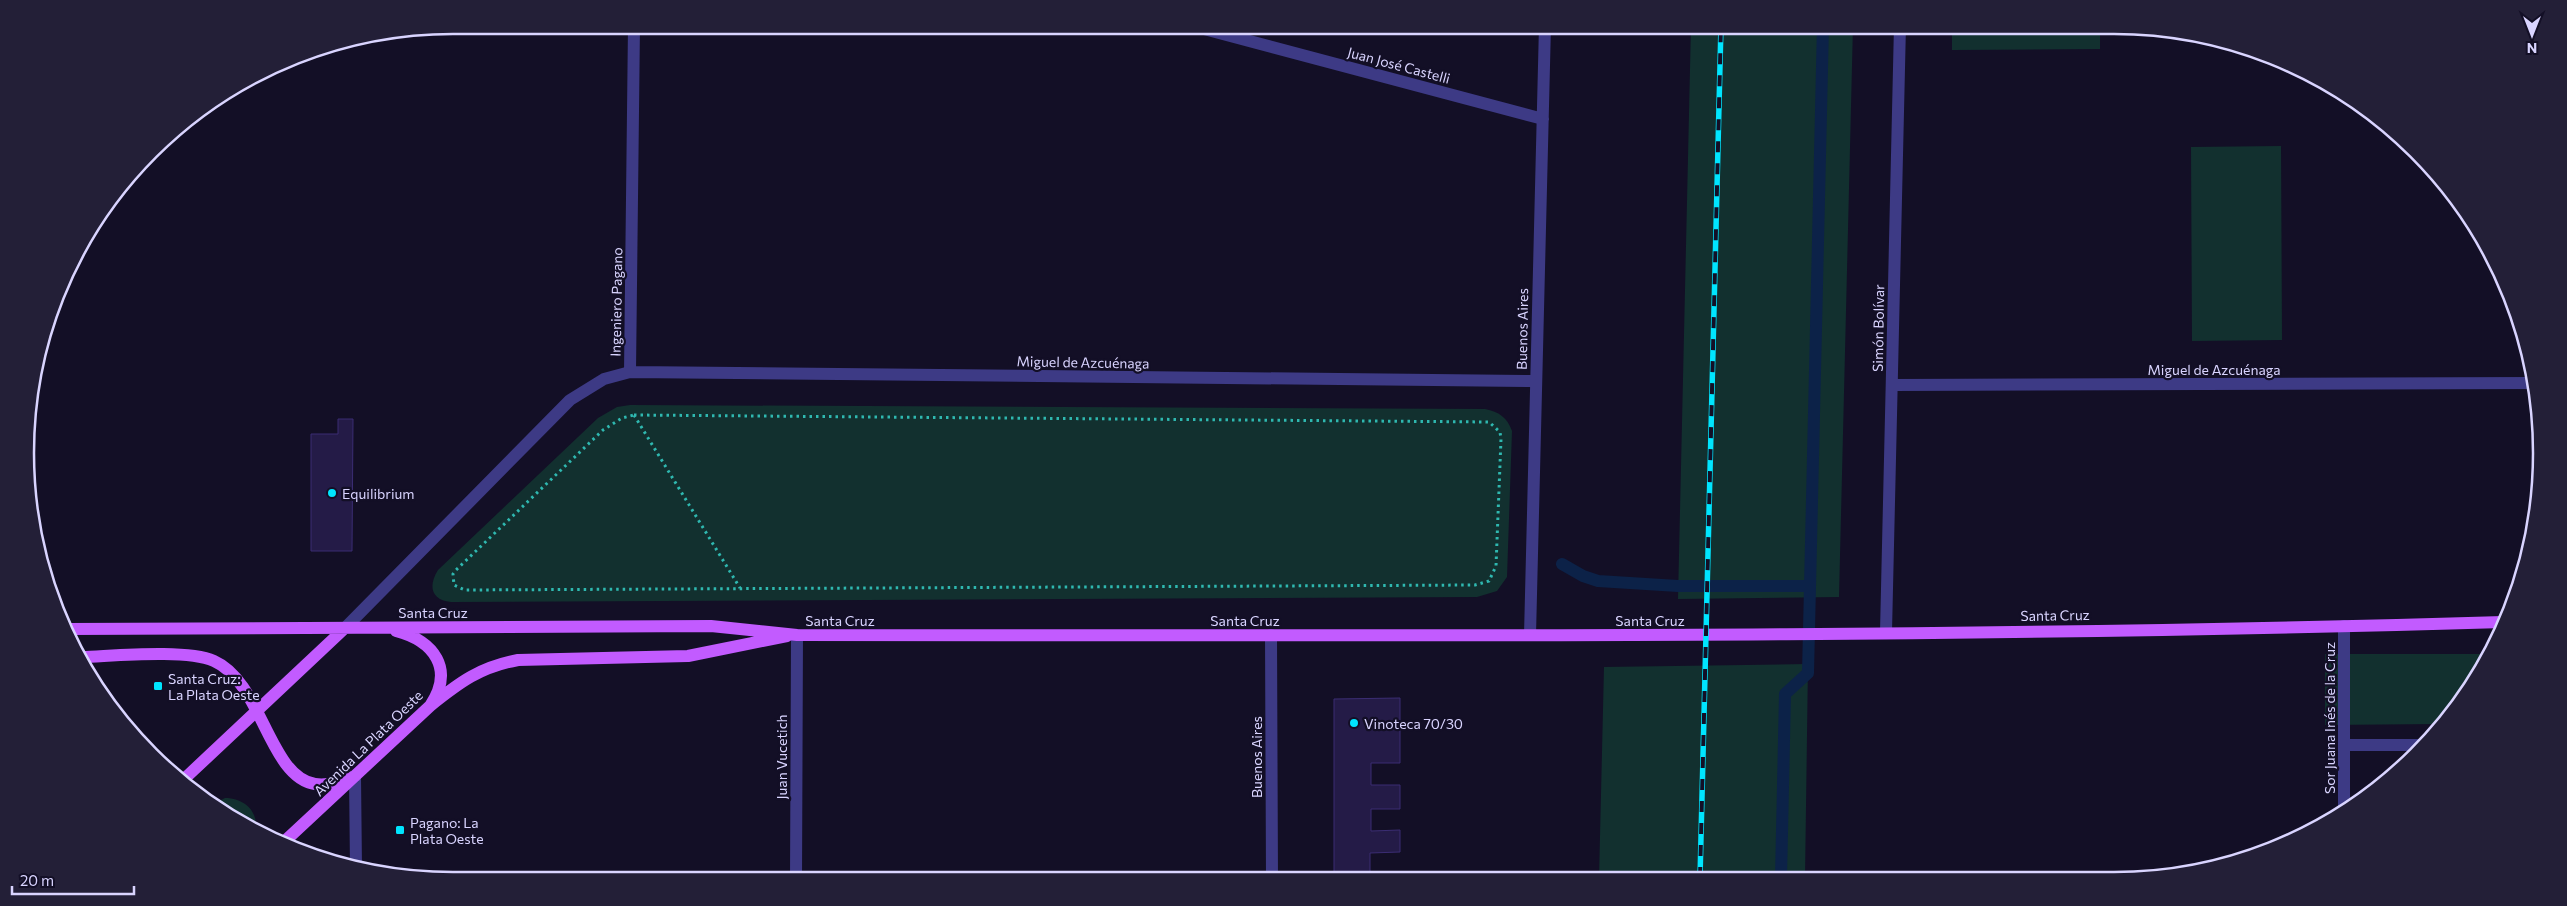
<svg xmlns="http://www.w3.org/2000/svg" width="2567" height="906" viewBox="0 0 2567 906" font-family="Commissioner,sans-serif">
	<style>
		.green { fill: #12302f }
		.lines { fill: none; stroke-linecap: round; stroke-linejoin: round }
		.stream { stroke: #0c2248; stroke-width: 12 }
		.building { fill: #241b47; stroke: #3b2d73 }
		.path { stroke: #2fb8b0; stroke-width: 3; stroke-dasharray: 2.5 4; stroke-linecap: butt }
		.minor { stroke: #3d3a85; stroke-width: 12 }
		.major { stroke: #c25bff; stroke-width: 12 }
		.rail-casing { stroke: #00e5ff; stroke-width: 5.5 }
		.rail { stroke: #130f26; stroke-width: 4; stroke-dasharray: 11; stroke-linecap: butt }
		.poi-dot { fill: #00e5ff; stroke: #130f26; stroke-width: 2 }
		.labels { text-anchor: middle; dominant-baseline: central; stroke-width: 4.5; stroke-linejoin: round; paint-order: stroke }
		.street-label { font-size: 14px; fill: #d9d4ff; stroke: #130f26 }
		.poi-label { font-size: 14px; fill: #d9d4ff; stroke: #130f26; text-anchor: start }
		.rim { fill: none; stroke: #d9d4ff; stroke-width: 2.5 }
	</style>
	<rect width="100%" height="100%" fill="#130f26"/>
	<path class="green" d="M1691,25H1853L1839,597L1678,599Z
		M1952,25H2100V49L1952,50Z
		M2281,146L2282,340L2192,341L2191,147Z
		M630,405L1485,409C1499,412 1507,417 1512,431L1507,577L1497,591L1477,597L451,602C431,600 428,586 438,570L598,418L617,407Z
		M2325,654H2490L2485,667L2438,724L2325,725Z
		M1808,664L1805,878L1599,879L1604,667Z
		M225,798C242,798 257,809 256,827L211,805Z"/>
	<g class="lines">
		<path class="stream" d="M1562,564L1583,576L1598,581L1678,586H1810
			M1781,878L1785,694L1808,673L1823,25"/>
	</g>
	<path class="building" d="M338,419H353L352,551H311V434H338Z
		M1400,698V763H1371V785H1400V809H1371V831L1400,830V852L1370,853V875H1334V699Z"/>
	<g class="lines">
		<path class="path" d="M634,415L1489,422L1500,432L1501,439L1496,566L1489,581L1475,585L465,590L454,585L453,574L456,570L603,430L622,418Z
			M634,415L740,588"/>
		<path class="minor" d="M1189,25L1543,119
			M630,372L634,25
			M1892,385L2535,383
			M2344,626V810
			M345,628L570,400L604,379L630,372L1536,381
			M1886,632L1900,25
			M1271,635L1272,879
			M1530,635L1545,25
			M2344,745H2421
			M355,776L356,868
			M796,880L797,635"/>
		<path class="major" d="M69,629L711,626L797,635C1365,635 1935,639 2503,622
			M82,657C114,656 186,649 214,661C262,682 269,777 315,784C329,786 342,781 355,776
			M430,706C460,682 480,667 518,660L688,656L787,636
			M182,781L345,628
			M285,841L430,706C455,669 434,641 396,631"/>
		<defs>
			<path id="rail" d="M1700,878L1721,25"/>
		</defs>
		<use href="#rail" class="rail-casing"/>
		<use href="#rail" class="rail"/>
	</g>
	<g class="poi-dot">
		<circle cx="332" cy="493" r="5"/>
		<rect x="153" y="681" width="10" height="10" rx="2.5"/>
		<circle cx="1354" cy="723" r="5"/>
		<rect x="395" y="825" width="10" height="10" rx="2.5"/>
	</g>
	<g class="labels">
		<g class="street-label">
			<text transform="translate(1399 65) rotate(15)">Juan José Castelli</text>
			<text transform="translate(616 302) rotate(-89)">Ingeniero Pagano</text>
			<text transform="translate(1878 328) rotate(-89)">Simón Bolívar</text>
			<text transform="translate(1522 329) rotate(-89)">Buenos Aires</text>
			<text transform="translate(1083 362) rotate(1)">Miguel de Azcuénaga</text>
			<text x="2214" y="369">Miguel de Azcuénaga</text>
			<text x="433" y="612">Santa Cruz</text>
			<text transform="translate(2055 615) rotate(-1)">Santa Cruz</text>
			<text x="840" y="620">Santa Cruz</text>
			<text x="1245" y="620">Santa Cruz</text>
			<text x="1650" y="620">Santa Cruz</text>
			<text transform="translate(2329 718) rotate(-90)">Sor Juana Inés de la Cruz</text>
			<text transform="translate(368 743) rotate(-44)">Avenida La Plata Oeste</text>
			<text transform="translate(781 757) rotate(-90)">Juan Vucetich</text>
			<text transform="translate(1256 757) rotate(-90)">Buenos Aires</text>
		</g>
		<g class="poi-label">
			<text x="342" y="493">Equilibrium</text>
			<text x="168" y="678">Santa Cruz:<tspan x="168" dy="16">La Plata Oeste</tspan></text>
			<text x="1364" y="723">Vinoteca 70/30</text>
			<text x="410" y="822">Pagano: La<tspan x="410" dy="16">Plata Oeste</tspan></text>
		</g>
	</g>
	<path d="M0 0H2567V906H0ZM453 34H2114A419 419 0 0 1 2533 453V453A419 419 0 0 1 2114 872H453A419 419 0 0 1 34 453V453A419 419 0 0 1 453 34Z" fill="#231f37" fill-rule="evenodd"/>
	<path class="rim" d="M453 34H2114A419 419 0 0 1 2533 453V453A419 419 0 0 1 2114 872H453A419 419 0 0 1 34 453V453A419 419 0 0 1 453 34Z"/>
	<g transform="translate(2532 35) rotate(180)" stroke="#130f26" stroke-width="4" paint-order="stroke">
	<path d="M0-4L9 19L0 12L-9 19Z" fill="#d9d4ff"/>
	<text y="-8" font-size="14" font-weight="bold" text-anchor="middle" fill="#d9d4ff">N</text>
	</g>
	<path d="M12 886v8h122v-8" fill="none" stroke="#d9d4ff" stroke-width="2.5"/>
	<text x="20" y="886" font-size="15" fill="#d9d4ff" stroke="#130f26" stroke-width="4" paint-order="stroke">20 m</text>
</svg>
